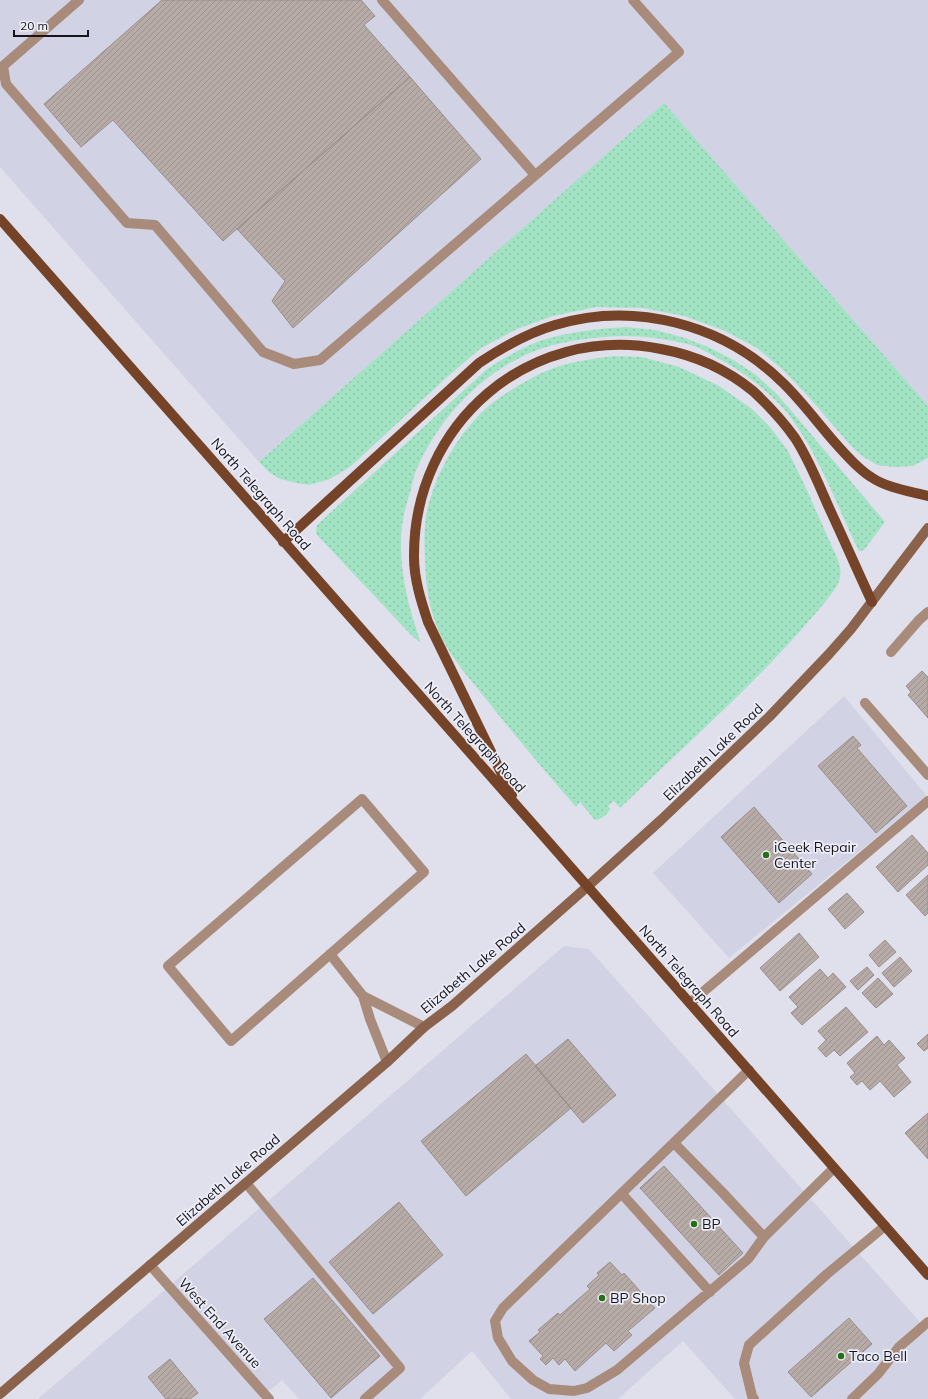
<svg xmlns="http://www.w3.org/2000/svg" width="928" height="1399" viewBox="0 0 928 1399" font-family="Mulish,sans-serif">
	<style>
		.built { fill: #d1d3e5 }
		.grass { fill: url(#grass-dots) }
		.building { fill: url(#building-hatch); stroke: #998e8a }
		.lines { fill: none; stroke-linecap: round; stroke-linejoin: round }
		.service { stroke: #a98b7c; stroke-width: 10 }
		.minor { stroke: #a98b7c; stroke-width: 10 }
		.secondary { stroke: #8b624b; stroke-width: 10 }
		.primary { stroke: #754428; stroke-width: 10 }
		.poi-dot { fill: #257013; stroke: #ecedf8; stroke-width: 1.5 }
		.labels { text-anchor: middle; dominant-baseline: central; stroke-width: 3.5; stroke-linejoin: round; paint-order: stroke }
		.street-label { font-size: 14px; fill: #16161a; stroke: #ecedf8 }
		.poi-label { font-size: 14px; fill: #16161a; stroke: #ecedf8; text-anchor: start }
	</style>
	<defs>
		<pattern id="grass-dots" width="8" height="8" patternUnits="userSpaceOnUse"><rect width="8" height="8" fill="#a2e3c4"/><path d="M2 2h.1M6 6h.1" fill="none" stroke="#8bc2a8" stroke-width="1.8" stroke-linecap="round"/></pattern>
		<pattern id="building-hatch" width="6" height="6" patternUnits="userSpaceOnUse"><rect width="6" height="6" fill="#b6aba6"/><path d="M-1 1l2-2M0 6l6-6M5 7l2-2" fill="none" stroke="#9c928e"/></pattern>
	</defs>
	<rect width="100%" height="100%" fill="#dfe0eb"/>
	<path class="built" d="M0,0H928V406L664,104L259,462L0,167Z
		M844,696L927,796L729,958L653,873Z
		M564,946L589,949L928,1331V1399H735L683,1341L618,1399H511L472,1351L420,1399H299L282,1380L260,1399H38Z"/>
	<path class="grass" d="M664,103L928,406V458L913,466L895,467L877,465L862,456L851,446L808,396L782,369L757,348L723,330L684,316L643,308L596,307L553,316L517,329L481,348L446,378L350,467L330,479L309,485L297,483L280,479L269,472L259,462Z
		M626,327L655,330L685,338L710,348L735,361L756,375L778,395L885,522L864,550L859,551C838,509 823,464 796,425C792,420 789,414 784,409C764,387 738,368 712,355C706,352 701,348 694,346C671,339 645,336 621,336C594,337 568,340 543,348C487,367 442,413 418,466C414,473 413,482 411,489C406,505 401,523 401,539C400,575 409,609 421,643L412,636L318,536L316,533L317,525L487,369C503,359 519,349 537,342C565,332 596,329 626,327Z
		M614,356L642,357L679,367L719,386L752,409L771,428L788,451L805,486L838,560C840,567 842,573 839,581C835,593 811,618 802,629C746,692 681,749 620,808L614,801L608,806L610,809C608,814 602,818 597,820L594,819L580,802L576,807C545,771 515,736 486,699C471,680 454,662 443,640C429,611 426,589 425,558C424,540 424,521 429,503C438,470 456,439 480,414C494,399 526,380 546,371C567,362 591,359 614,356Z"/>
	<path class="building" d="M162,0H361L375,16L364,25L410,77L223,241L113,120L81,147L44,104Z
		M410,77L481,159L293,328L272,301L285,281L237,229Z
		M922,671L928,677V718L908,695L911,692L906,686Z
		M853,736L861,745L857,748L907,806L876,833L818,766Z
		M754,807L812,874L779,903L721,837Z
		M912,835L928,853V865L898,892L876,867Z
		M928,875V913L925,916L906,895Z
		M847,893L864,912L845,929L828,909Z
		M799,933L819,957L780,991L760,968Z
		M885,940L896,952L879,967L869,955Z
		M900,957L912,971L894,987L882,973Z
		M867,967L874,975L858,990L850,981Z
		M820,969L828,978L833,973L846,987L802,1025L791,1013L798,1007L789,997Z
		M878,978L893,994L876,1008L862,993Z
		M846,1007L868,1032L840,1056L834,1050L826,1057L818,1048L826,1040L818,1031Z
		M928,1034V1048L924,1051L917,1044Z
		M877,1036L884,1045L889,1040L905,1058L897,1065L911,1082L894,1097L880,1081L870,1090L862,1081L857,1085L850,1077L855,1073L847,1063Z
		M568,1039L616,1095L583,1123L535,1066Z
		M526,1054L571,1108L466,1196L421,1141Z
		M928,1113V1159L905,1133Z
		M664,1166L743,1253L719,1275L640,1188Z
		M399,1202L443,1255L373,1314L329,1262Z
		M610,1262L622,1275L624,1273L655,1308L628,1331L632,1335L614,1351L606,1343L575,1371L565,1359L559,1365L553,1358L546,1365L540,1359L543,1356L529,1341L540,1332L538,1330L558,1313L560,1315L590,1289L587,1286L599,1275L597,1273Z
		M313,1278L380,1356L331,1398L264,1319Z
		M849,1318L872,1344L811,1397L788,1372Z
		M170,1359L198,1393L190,1399H166L148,1377Z"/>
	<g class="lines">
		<path class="service" d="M79,0L3,66L6,84L127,223L155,225L263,352L294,364L320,360L679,52L633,0
			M382,0L535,175
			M362,799L424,872L231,1041L168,966Z
			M330,954L363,996L370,1019L387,1062
			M363,996L424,1027
			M690,1003L928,801
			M749,1070L503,1308L495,1321L498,1338L512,1361L533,1380L549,1389L574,1391L587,1388L617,1370L748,1259L764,1237L834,1168
			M674,1143L723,1193L764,1237
			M246,1183L400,1368L365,1399
			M622,1194L710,1292
			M754,1399L752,1396L744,1363L749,1345L827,1274L885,1226
			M852,1399L878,1374L899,1347L928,1322"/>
		<path class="minor" d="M891,652L919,620L928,612
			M865,703L928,775
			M150,1265L269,1399"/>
		<path class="secondary" d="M0,1394L387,1062L424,1027L452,1006L588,886L661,820L769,717L829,654L851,629L928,528"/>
		<path class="primary" d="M0,219L546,839L928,1275
			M283,542L479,363C503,347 527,333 555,325C634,301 723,324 782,382C802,401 819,425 838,446C848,457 858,469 871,477C887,488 909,491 928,496
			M512,795L428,622C421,601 414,579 414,557C413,424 529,323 661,349C694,355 726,369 753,391C768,405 783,421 795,438C810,461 820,488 831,512C845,542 858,572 872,602"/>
	</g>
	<g class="poi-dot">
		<circle cx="766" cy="855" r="4"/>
		<circle cx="694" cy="1224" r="4"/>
		<circle cx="602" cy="1298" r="4"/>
		<circle cx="841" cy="1356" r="4"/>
	</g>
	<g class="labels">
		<g class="street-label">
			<text transform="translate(261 494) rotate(49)">North Telegraph Road</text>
			<text transform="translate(475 737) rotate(48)">North Telegraph Road</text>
			<text transform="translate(713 752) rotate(-44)">Elizabeth Lake Road</text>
			<text transform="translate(473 968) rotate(-40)">Elizabeth Lake Road</text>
			<text transform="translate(689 981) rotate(49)">North Telegraph Road</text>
			<text transform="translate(228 1180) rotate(-41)">Elizabeth Lake Road</text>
			<text transform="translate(220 1323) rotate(48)">West End Avenue</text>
		</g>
		<g class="poi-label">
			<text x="774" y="847">iGeek Repair<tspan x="774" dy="16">Center</tspan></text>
			<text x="702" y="1224">BP</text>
			<text x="610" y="1298">BP Shop</text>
			<text x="849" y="1356">Taco Bell</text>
		</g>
	</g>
	<path d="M14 30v6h74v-6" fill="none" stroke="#16161a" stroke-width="2"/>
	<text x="20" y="30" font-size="12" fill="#16161a" stroke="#ecedf8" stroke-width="3" paint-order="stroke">20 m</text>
</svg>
